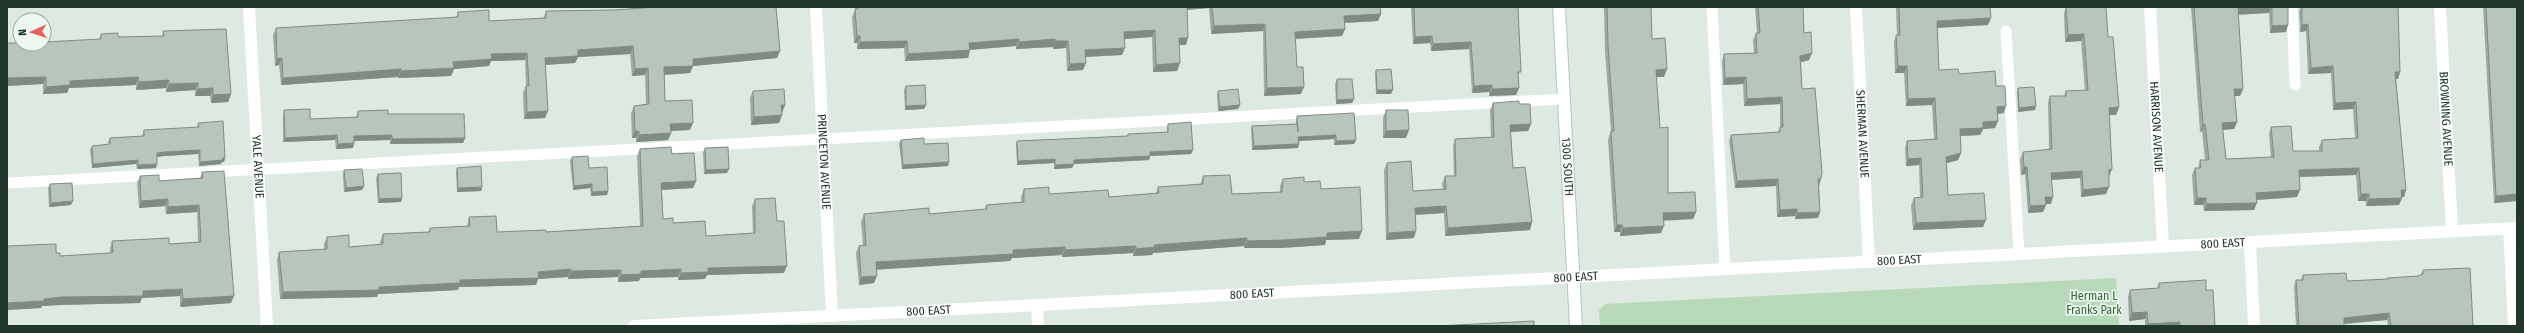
<svg xmlns="http://www.w3.org/2000/svg" width="2524" height="333" viewBox="0 0 2524 333" font-family="'Fira Sans Condensed',sans-serif">
	<style>
		.green { fill: #b8d9b9 }
		.lines { fill: none; stroke-linecap: round; stroke-linejoin: round }
		.secondary-casing { stroke: #b2c8bb; stroke-width: 14 }
		.lane { stroke: #fff; stroke-width: 11 }
		.street { stroke: #fff; stroke-width: 12 }
		.secondary { stroke: #fff; stroke-width: 12 }
		.wall { fill: #9daaa3 }
		.shaded-wall { fill: #808b84 }
		.building { fill: #b7c6bd; stroke: #808b84 }
		.labels { text-anchor: middle; dominant-baseline: central; stroke-width: 3.5; stroke-linejoin: round; paint-order: stroke }
		.street-label { font-size: 12px; fill: #21372c; stroke: #eef6f0 }
		.park-label { font-size: 12px; fill: #2d6c37; stroke: #eef6f0 }
	</style>
	<rect width="100%" height="100%" fill="#dee9e2"/>
	<path class="green" d="M2116,278L2119,326H1600L1599,310L1605,304Z"/>
	<g class="lines">
		<defs>
			<g id="secondary">
				<path id="s7" d="M1559,7L1576,326"/>
			</g>
		</defs>
		<use href="#secondary" class="secondary-casing"/>
		<path class="lane" d="M1712,7L1725,269
			M2292,7L2295,85
			M2006,31L2019,254
			M7,183L1564,99"/>
		<g class="street">
			<path id="s1" d="M249,7L267,326"/>
			<path id="s2" d="M816,7L832,316"/>
			<path id="s3" d="M1856,7L1869,262"/>
			<path id="s4" d="M2150,7L2163,246"/>
			<path id="s5" d="M2440,7L2452,231"/>
			<path d="M2509,228L2514,326"/>
			<path d="M2250,242L2254,326"/>
			<path d="M1037,305L1038,326"/>
			<path id="s6" d="M634,326L2517,228"/>
		</g>
		<use href="#secondary" class="secondary"/>
	</g>
	<path class="wall" d="M855,7H1380L1381,14L1378,21L1344,23L1345,29L1342,36L1295,39L1297,67L1301,94L1264,96L1263,31L1211,34L1209,8L1187,10L1186,45H1179L1177,71L1153,72L1152,37L1125,39L1122,55L1085,57L1083,70L1067,71L1066,48L1053,49V47L1016,49V46L970,50L968,58L905,61L904,48L857,49V43H854L852,17L855,10Z
		M1411,7H1518L1519,88L1516,95L1489,96V92L1472,93L1469,49L1431,51L1430,43L1413,44Z
		M1604,7H1651L1652,39L1664,77H1656L1660,128L1668,193L1696,212L1693,219L1664,220L1661,233L1620,236V232H1614L1608,139L1611,131L1605,52Z
		M1755,7H1803L1804,31L1809,60L1801,62L1802,89L1819,185L1820,212L1818,218L1795,219V216L1777,217L1776,186L1735,188L1729,141L1731,135L1778,132L1780,127V104L1744,106L1743,84L1723,85L1722,61L1724,54L1754,53L1753,40L1756,33H1757Z
		M1896,7H1990L1988,25L1937,28L1939,70L1959,74L1996,86L2004,113L1998,114V121L1995,128L1983,129L1980,135L1960,136L1961,153L1958,160L1947,163L1948,195L1983,227L1913,230L1911,205L1914,198L1920,197L1919,165L1906,166L1905,148L1907,141L1934,139L1932,105L1906,106L1904,73H1895L1894,42L1896,35H1897Z
		M2066,7H2106L2108,37L2119,107L2116,115H2109V177L2106,194L2081,197L2080,178L2052,180L2051,204H2046L2043,212L2028,213L2025,174L2021,175L2020,159L2023,152L2049,150L2048,103L2050,96H2064L2066,91L2085,90L2081,41L2065,42L2064,13Z
		M2191,7H2288V25L2286,32L2270,33L2269,13L2238,14L2243,89L2240,96H2235L2237,122L2234,129L2223,130L2226,159L2271,158L2269,134L2271,127L2293,151H2319V147L2322,140L2355,138L2353,109L2333,110L2331,73L2308,74L2306,31L2300,32L2299,11L2301,7H2398L2400,72L2398,79H2396L2406,190L2404,197H2402L2399,205L2366,206V201H2358L2356,175L2299,177L2297,197L2257,200L2254,210L2204,211L2203,205H2194L2192,175L2195,168H2198L2200,160H2205L2202,131L2200,132Z
		M2483,7H2517V201L2494,203Z
		M546,11L780,51L777,58L693,66L690,73L664,75L665,101L690,130L670,131L671,133L668,140L636,142V138H632L631,113L634,106L646,104L645,75L632,76L630,54L578,57L575,63L545,65V118L524,119L523,93L526,86L525,60L491,61L489,66L454,69L451,76L398,78V77L281,85L279,65L275,66L273,35L276,28L456,18L458,12L489,21L543,19Z
		M163,31L231,94L228,102L211,103L210,96H195V90L166,92V88L136,90V85L69,88L67,93L43,94V84L7,86L99,40L101,34L118,37L162,36Z
		M1376,70L1391,94H1376L1375,74Z
		M1337,79L1354,99L1352,103L1336,104L1335,84Z
		M906,86L926,105L924,109L905,110L904,90Z
		M2018,88L2035,110L2018,112L2017,92Z
		M753,91L785,105L782,113V115L779,123L751,125L750,98Z
		M1218,91L1240,105L1238,109L1218,111L1217,95Z
		M1493,103L1519,104L1531,124L1528,131L1511,132L1513,168L1532,222L1530,230L1445,236L1444,213L1415,215L1414,238L1386,240L1384,170L1387,163L1413,191L1443,189L1442,184L1445,176H1454L1453,146L1455,139L1491,137L1490,110Z
		M284,110L310,119L356,117L358,111L388,114L465,138L463,143L390,144V140L354,141V143L353,148L336,149L335,140L283,142V115Z
		M1386,110L1406,138H1383V118Z
		M1297,116L1356,140L1354,144L1334,145V139L1299,141L1298,148L1252,150L1251,130L1252,126L1296,124V120Z
		M198,123L225,158L224,162H222L221,164L199,166L198,154L164,156L157,157L156,168L137,169L136,164L92,168L90,150L92,146L109,145L108,142L110,138L142,136L144,130L197,128Z
		M1168,124L1193,150L1191,154L1150,156L1149,160L1074,164L1072,168L1054,169V163L1017,165L1016,145L1017,141L1127,136L1128,134L1167,132V128Z
		M901,140L924,144L948,166L902,169L899,144Z
		M705,148L727,173L704,174L703,152Z
		M640,149L672,154L696,181L693,188L662,190L663,219L706,236L753,233L752,206L755,199L777,221L784,273L707,275L705,279L678,280V277L640,278L639,281L618,282V277L568,279V277L538,279L536,285L459,287L458,290L378,294L377,297L280,299L277,259L279,252L324,249V244L327,237L349,247L380,245V242L383,234L428,232L430,228L467,226L469,217L497,232H546L640,226L637,156Z
		M572,157L589,168L608,191L607,195L591,196L590,188L573,190L570,161Z
		M457,168L482,187L481,191L457,192L456,172Z
		M344,170L364,186L362,190L344,192L343,174Z
		M202,172L231,303L180,307V296L142,298L140,303L59,305L42,306L41,308L7,310V246L56,253L60,256L110,253V248L112,241L169,244L198,242L197,212L166,214L165,206L139,208L137,183L140,176L159,181L200,178Z
		M378,174L402,198L401,202L378,203L376,178Z
		M1203,176L1232,194L1280,192V186L1283,179L1304,182L1321,189L1359,239L1326,240L1325,245L1281,248H1244V246L1153,253L1152,255L1133,256V253L1062,257V255L1012,258L1010,261L876,269L874,283L859,285L856,253L859,246L863,245L861,222L864,214H929L985,209L986,205L1021,202V197L1024,189L1049,194L1109,197L1156,193L1158,187L1200,185Z
		M50,184L71,205L49,207L48,188Z
		M2423,270L2473,326H2388L2387,320L2344,324V326H2296L2294,287L2296,280H2301L2303,275L2347,281L2387,279L2388,278L2418,276L2421,274Z
		M2159,283L2206,290L2215,326H2145V319L2129,321L2128,297L2130,290L2157,288Z"/>
	<path class="shaded-wall" d="M1185,7H1209V8L1184,10Z
		M2251,7H2271L2269,13L2235,15L2238,8Z
		M1381,14L1378,21L1341,23L1344,16Z
		M1991,18L1988,25L1934,28L1937,21Z
		M1265,24L1263,31L1211,34L1214,26Z
		M2308,24L2306,31L2300,32L2302,25Z
		M2288,25L2286,32L2270,33L2272,26Z
		M1345,29L1342,36L1292,39L1295,32Z
		M1155,30L1152,37L1122,39L1124,32Z
		M2084,34L2081,41L2065,42L2068,35Z
		M857,36H860L857,43H854Z
		M1432,36L1430,43L1413,44L1415,37Z
		M1179,38H1188L1186,45H1176Z
		M1019,39L1016,46L967,50L969,43Z
		M1055,39L1053,47L1016,49L1019,42Z
		M907,41L904,48L857,49L860,42Z
		M1055,41H1068L1066,48L1053,49Z
		M1471,42L1469,49L1431,51L1433,44Z
		M633,46L630,54L578,57L575,63L542,65L545,58L578,50Z
		M1125,48L1122,55L1082,57L1085,50Z
		M970,50L968,58L905,61L908,54Z
		M780,51L777,58L693,66L690,73L661,75L664,67L693,59Z
		M527,53L525,60L491,61L489,66L454,69L451,76L398,78L401,71L491,54Z
		M1812,53L1809,60L1798,63L1800,56Z
		M282,58L279,65L275,66L277,59Z
		M1086,63L1083,70L1067,71L1070,64Z
		M1180,63L1177,71L1153,72L1156,65Z
		M1898,66H1907L1904,73H1895Z
		M2333,66L2331,73L2308,74L2311,68Z
		M648,68L645,75L632,76L635,69Z
		M401,69L398,77L281,85L283,78Z
		M1667,69L1664,77H1653L1656,70Z
		M2395,72H2400L2398,79H2393Z
		M46,77L43,84L7,86V78Z
		M138,77L136,85L69,88L67,93L43,94L46,87L70,81Z
		M1746,77L1743,84L1723,85L1725,78Z
		M169,80L166,88L136,90L139,82Z
		M198,83L195,90L166,92L169,84Z
		M1492,85L1489,92L1472,93L1474,86Z
		M1304,87L1301,94L1264,96L1267,88Z
		M213,88L210,96H195L198,89Z
		M1519,88L1516,95L1489,96L1492,89Z
		M2234,89H2243L2240,96H2232Z
		M1377,90H1393L1391,94H1376Z
		M231,94L228,102L211,103L213,95Z
		M1782,97L1780,104L1744,106L1747,99Z
		M1935,98L1932,105L1906,106L1908,99Z
		M1354,99L1352,103L1336,104L1337,100Z
		M2356,102L2353,109L2333,110L2335,103Z
		M781,105H785L782,113H778Z
		M926,105L924,109L905,110L906,106Z
		M1240,105L1238,109L1218,111L1220,107Z
		M2006,106L2004,113L1995,114L1997,107Z
		M2036,106L2035,110L2018,112L2019,108Z
		M2119,107L2116,115H2106L2109,108Z
		M548,111L545,118L524,119L527,112Z
		M782,115L779,123L751,125L754,117Z
		M1998,121L1995,128L1983,129L1980,135L1957,136L1960,129L1983,122Z
		M2237,122L2234,129L2220,130L2222,123Z
		M693,123L690,130L667,131L670,124Z
		M1531,124L1528,131L1508,132L1510,125Z
		M2205,124L2202,131L2200,132L2203,125Z
		M1409,130L1406,138H1383L1386,131Z
		M635,131H639L636,138H632Z
		M671,133L668,140L636,142L639,135Z
		M337,135L335,140L283,142L285,138Z
		M392,135L390,140L352,141L354,136Z
		M1336,135L1334,139L1297,141L1298,137Z
		M465,138L463,143L390,144L392,139Z
		M1356,140L1354,144L1334,145L1336,141Z
		M354,143L353,148L336,149L338,144Z
		M1299,144L1298,148L1252,150L1254,146Z
		M200,150L198,154L164,156L155,157L157,153L165,152Z
		M1193,150L1191,154L1150,156L1149,160L1072,164L1074,160L1150,152Z
		M1961,153L1958,160L1944,164L1946,157Z
		M225,158L224,162H222L221,164L199,166L200,162Z
		M1921,158L1919,165L1906,166L1908,159Z
		M1055,159L1054,163L1017,165L1018,161Z
		M138,160L136,164L92,168L93,164Z
		M949,162L948,166L902,169L903,165Z
		M157,164L156,168L137,169L138,165Z
		M1074,164L1072,168L1054,169L1055,165Z
		M2024,167H2027L2025,174L2021,175Z
		M2359,168L2356,175L2296,177L2299,170Z
		M729,169L727,173L704,174L706,170Z
		M2112,169L2109,177H2106L2109,170Z
		M2082,171L2080,178L2049,180L2051,173Z
		M1778,179L1776,186L1735,188L1737,181Z
		M1818,179H1821L1819,186Z
		M696,181L693,188L659,190L661,183Z
		M592,184L590,188L573,190L574,186Z
		M364,186L362,190L344,192L346,188Z
		M482,187L481,191L457,192L458,188Z
		M2109,187L2106,194L2081,197L2083,190Z
		M2300,190L2297,197L2254,200L2256,193Z
		M2401,190H2406L2404,197H2399Z
		M608,191L607,195L591,196L592,192Z
		M2361,194H2369L2366,201H2358Z
		M2517,194V201L2494,203L2496,196Z
		M2045,197H2053L2051,204H2043Z
		M402,198L401,202L378,203L379,199Z
		M2197,198H2206L2203,205H2194Z
		M2402,198L2399,205L2366,206L2369,199Z
		M168,199L165,206L139,208L141,201Z
		M73,201L71,205L49,207L51,203Z
		M2257,203L2254,210L2204,211L2206,204Z
		M199,205L197,212L166,214L168,207Z
		M2046,205L2043,212L2028,213L2030,206Z
		M1446,206L1444,213L1412,215L1415,208Z
		M1797,209L1795,216L1777,217L1780,210Z
		M1696,212L1693,219L1661,221L1663,213Z
		M1820,212L1818,218L1795,219L1797,213Z
		M1986,220L1983,227L1913,230L1916,223Z
		M1532,222L1530,230L1445,236L1448,228Z
		M1617,225H1622L1620,232H1614Z
		M1664,226L1661,233L1620,236L1623,228Z
		M1362,231L1359,239L1326,240L1325,245L1281,248H1244L1247,241L1327,233Z
		M1416,231L1414,238L1386,240L1388,233Z
		M1247,238L1244,246L1153,253L1152,255L1133,256L1136,249L1154,245Z
		M1136,246L1133,253L1062,257L1065,250Z
		M1065,247L1062,255L1012,258L1010,261L873,270L876,262L1013,250Z
		M787,266L784,273L707,275L705,279L678,280L681,273L708,268Z
		M571,269L568,277L538,279L536,285L459,287L458,290L378,294L377,297L280,299L283,292L379,287L460,280L538,272Z
		M681,269L678,277L640,278L639,281L618,282L621,275L641,271Z
		M621,270L618,277L568,279L571,271Z
		M877,276L874,283L859,285L861,277Z
		M182,289L180,296L142,298L140,303L59,305L42,306L41,308L7,310V303L44,299L143,291Z
		M234,296L231,303L180,307L183,299Z
		M2147,312L2145,319L2129,321L2132,313Z
		M2389,313L2387,320L2341,324L2344,318Z
		M2180,322L2178,326H2148V324Z"/>
	<path class="building" d="M656,7H776L780,51L693,59V66L664,67L665,101L692,100L693,123L670,124L671,133L639,135V131H635L634,106L649,104L648,68L635,69L633,46L578,50V56L545,58L548,111L527,112L526,86H529L527,53L491,54L492,59L453,62L454,68L401,71V69L283,78L282,58L277,59L276,28L458,17V12L489,10V21L546,18V11L614,10Z
		M858,7H1187L1188,38H1179L1180,63L1156,65L1155,30L1124,32L1125,48L1085,50L1086,63L1070,64L1068,41H1055V39L1019,42V39L969,43L970,50L908,54L907,41L860,42V36H857L855,9H858Z
		M1212,7H1380L1381,14L1344,16L1345,29L1295,32L1297,67H1303L1304,87L1267,88L1265,24L1214,26Z
		M1414,7H1518L1521,72H1518L1519,88L1492,89V85L1474,86L1471,42L1433,44L1432,36L1415,37Z
		M1607,7H1651L1652,39L1665,38L1667,69L1656,70L1660,128L1668,127V193L1695,192L1696,212L1663,213L1664,226L1623,228L1622,225H1617L1611,131H1614L1608,45Z
		M1758,7H1803L1804,33L1811,32L1812,53L1800,56L1802,89L1815,88L1822,172L1821,179H1818L1820,212L1797,213V209L1780,210L1778,179L1737,181L1731,135L1780,132V127H1783L1782,97L1747,99L1746,77L1725,78L1724,54L1757,53L1756,33H1760Z
		M1899,7H1990L1991,18L1937,21L1939,70L1958,69L1959,74L1995,71L1996,86H2005L2006,106L1997,107L1998,121L1983,122V128L1960,129L1961,153L1946,157L1948,195L1984,193L1986,220L1916,223L1914,198L1923,197L1921,158L1908,159L1907,141L1937,139L1935,98L1908,99L1907,66H1898L1896,35H1900Z
		M2066,7H2106L2108,37H2113L2119,107L2109,108L2112,169L2109,170V187L2083,190L2082,171L2051,173L2053,197H2045L2046,205L2030,206L2027,167H2024L2023,152L2052,149L2050,96H2066V91L2088,90L2084,34L2068,35Z
		M2194,7H2251L2238,8L2243,89H2234L2237,122L2222,123L2226,159L2274,157L2271,127L2291,126L2293,151H2322V140L2358,138L2356,102L2335,103L2333,66L2311,68L2308,24L2302,25V7H2398L2400,72H2395L2406,190H2401L2402,198L2369,199V194H2361L2359,168L2299,170L2300,190L2256,193L2257,203L2206,204V198H2197L2195,168H2201L2200,160H2209L2205,124L2203,125Z
		M2272,7H2288V25L2272,26Z
		M2486,7H2517V194L2496,196Z
		M226,29L231,94L213,95V88L198,89V83L169,84V80L139,82L138,77L70,81V85L46,87V77L7,78V43H20V44H44V42L101,39V34L118,33V37L164,36L163,31Z
		M1391,69L1393,90H1377L1376,70Z
		M1337,79H1352L1354,99L1337,100Z
		M925,85L926,105L906,106V86Z
		M2034,87L2036,106L2019,108L2018,88Z
		M784,89L785,105H781L782,115L754,117L753,91Z
		M1238,89L1240,105L1220,107L1218,91Z
		M1519,101V104H1530L1531,124L1510,125L1513,168L1525,167L1532,222L1448,228L1446,206L1415,208L1416,231L1388,233L1387,163L1411,161L1413,191L1446,189L1445,176H1456L1455,139L1494,137L1493,103Z
		M310,109V119L358,117V111L388,110V114H464L465,138L392,139V135L354,136V143L338,144L337,135L285,138L284,110Z
		M1386,110H1408L1409,130L1386,131Z
		M1354,113L1356,140L1336,141V135L1298,137L1299,144L1254,146L1252,126L1297,124L1298,132L1297,116Z
		M223,121L225,158H222L223,160L200,162V150L165,152L157,153V164L138,165V160L93,164L92,146L110,144V138L144,136V130L199,127L198,123Z
		M1191,122L1193,150L1150,152V156L1074,160V164L1055,165V159L1018,161L1017,141L1128,136V134L1168,132V124Z
		M924,138V144L948,143L949,162L903,165L901,140Z
		M671,147L672,154L694,153L696,181L661,183L663,219L673,218V223L705,221L706,236L755,233V199L775,198L777,221H784L787,266L708,268V272L681,273V269L641,271V274L621,275V270L571,271V269L538,272L539,278L460,280V283L379,287V290L283,292L279,252L327,249V237L349,235V247L383,244V234L430,232V228L470,226L469,217L496,216L497,232L546,230V232L643,226L640,149Z
		M728,147L729,169L706,170L705,148Z
		M588,156L589,168L607,167L608,191L592,192V184L574,186L572,157Z
		M481,166L482,187L458,188L457,168Z
		M362,169L364,186L346,188L344,170Z
		M224,171L234,296L183,299L182,289L143,291V296L61,297L44,299V301L7,303V246L56,244V253H60V256L110,253L113,252L112,241L169,238V244L201,242L199,205L168,207V199L141,201L140,176L159,175V181L203,178L202,172Z
		M401,173L402,198L379,199L378,174Z
		M1230,175L1232,194L1282,192L1283,179L1304,177V182L1320,181L1321,189L1360,187L1362,231L1327,233V237L1284,240L1247,241V238L1154,245L1155,247L1136,249V246L1065,250V247L1013,250V254L876,262L877,276L861,277L859,246L866,245L864,214L929,208V214L987,209L986,205L1024,202V189L1049,187V194L1108,190L1109,197L1159,193L1158,187L1203,184V176Z
		M72,183L73,201L51,203L50,184Z
		M2470,268L2473,326H2391L2389,313L2344,318V326H2299L2296,280H2303V275L2346,273L2347,281L2388,279V278L2418,276L2423,274V270Z
		M2206,280V290H2213L2215,326H2180V322L2148,324L2147,312L2132,313L2130,290L2159,288V283Z
		M1534,321V326H1437Z"/>
	<g class="labels">
		<g class="street-label">
			<text stroke="none"><textPath href="#s5" startOffset="112">BROWNING AVENUE</textPath></text>
			<text stroke="none"><textPath href="#s4" startOffset="120">HARRISON AVENUE</textPath></text>
			<text stroke="none"><textPath href="#s3" startOffset="127">SHERMAN AVENUE</textPath></text>
			<text stroke="none"><textPath href="#s2" startOffset="155">PRINCETON AVENUE</textPath></text>
			<text stroke="none"><textPath href="#s1" startOffset="160">YALE AVENUE</textPath></text>
			<text stroke="none"><textPath href="#s7" startOffset="160">1300 SOUTH</textPath></text>
			<text stroke="none"><textPath href="#s6" startOffset="1591">800 EAST</textPath></text>
			<text stroke="none"><textPath href="#s6" startOffset="1267">800 EAST</textPath></text>
			<text stroke="none"><textPath href="#s6" startOffset="943">800 EAST</textPath></text>
			<text stroke="none"><textPath href="#s6" startOffset="619">800 EAST</textPath></text>
			<text stroke="none"><textPath href="#s6" startOffset="295">800 EAST</textPath></text>
		</g>
		<g class="park-label">
			<text x="2094" y="296">Herman L<tspan x="2094" dy="14">Franks Park</tspan></text>
		</g>
	</g>
	<rect width="2524" height="333" fill="none" stroke="#21372c" stroke-width="16"/>
	<g transform="translate(32 32) rotate(267)"><circle r="19" fill="#eef6f0" stroke="#9caaa2"/>
	<path d="M0-3L7 15L0 10L-7 15Z" fill="#ea5e5b"/>
	<text y="-6" font-size="11" font-weight="bold" text-anchor="middle" fill="#21372c">N</text>
	</g>
</svg>
